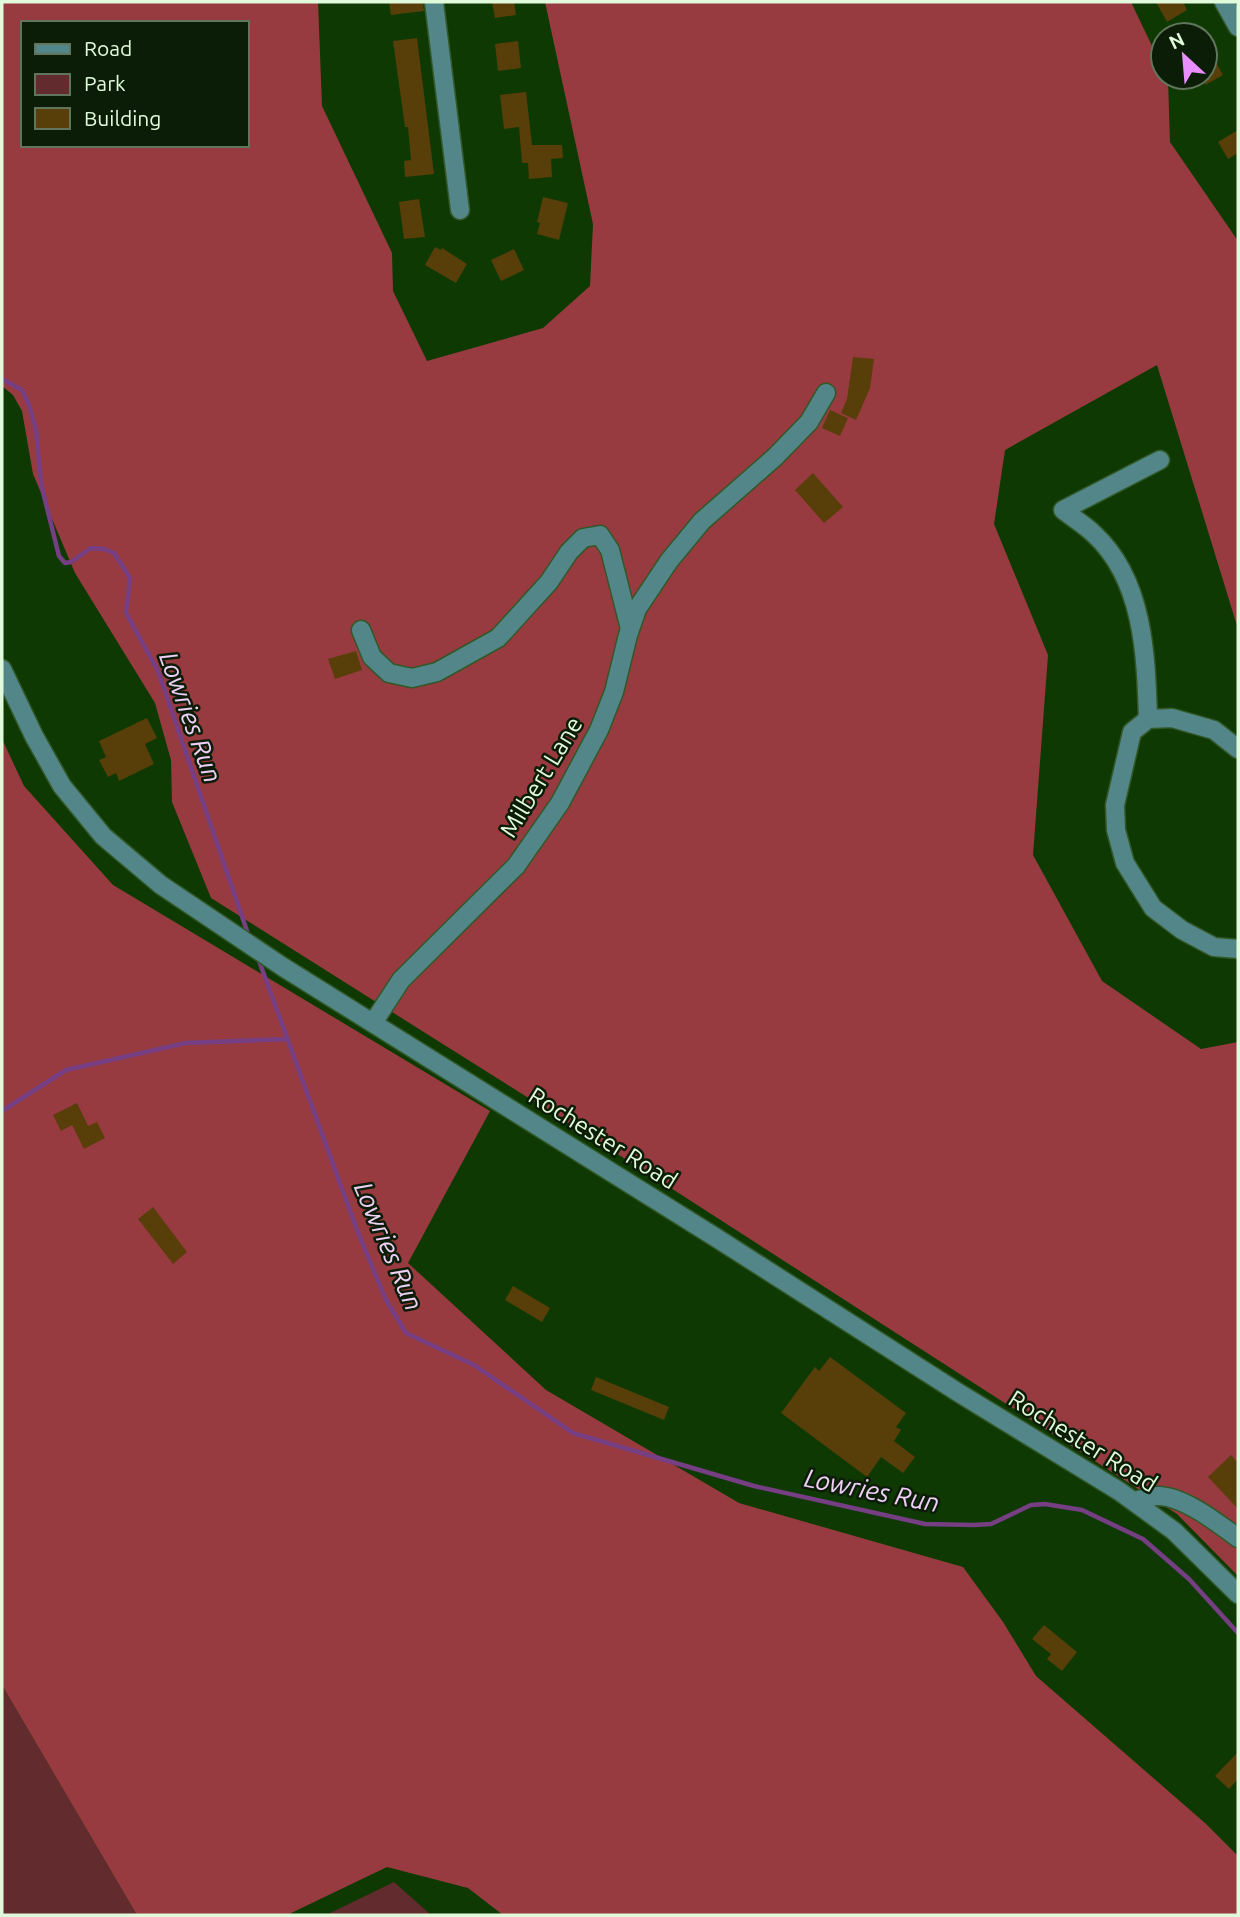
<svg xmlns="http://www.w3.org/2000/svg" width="1240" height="1917" viewBox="0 0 1240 1917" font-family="Ubuntu,sans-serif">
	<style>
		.green { fill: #622b2d }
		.forest { fill: #983b41; fill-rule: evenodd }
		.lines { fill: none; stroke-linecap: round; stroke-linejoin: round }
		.stream { stroke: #763e83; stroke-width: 4.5 }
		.building { fill: #583e08 }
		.minor-casing { stroke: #315826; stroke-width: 21 }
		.minor { stroke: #528689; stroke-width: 18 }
		.labels { text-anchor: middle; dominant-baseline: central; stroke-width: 5; stroke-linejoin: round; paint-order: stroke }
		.street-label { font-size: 24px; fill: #e2fadc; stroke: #0b1c07 }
		.water-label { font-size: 26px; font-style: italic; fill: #efd0f7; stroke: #0b1c07 }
	</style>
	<rect width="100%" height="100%" fill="#0f3903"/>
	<path class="green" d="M2,1685L137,1915H2Z
		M394,1882L431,1915H326Z"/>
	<path class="forest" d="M2,2H318L322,106L392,253L393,291L427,361L543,328L590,286L593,224L545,2H1131L1163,69V77L1168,80L1170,142L1238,241V629L1157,365L1005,450L994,524L1048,655L1033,855L1102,981L1201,1049L1238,1042V1576L1177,1514L646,1172L211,898L172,802L171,760L155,703L75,573L33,474L22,411L13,395L2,386ZM23,23H247V145H23Z
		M2,739L24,786L113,885L490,1111L408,1263L546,1390L739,1503L963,1567L1003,1622L1036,1676L1205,1823L1238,1856V1915H503L468,1888L387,1867L287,1915H137L2,1685Z"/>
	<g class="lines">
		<path class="stream" d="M2,379L22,390L29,405L36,430L41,484L59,556L65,563L71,562L91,548L104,549L114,553L130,578L126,613L158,671L248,934
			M258,958L357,1230L386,1300L406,1333L474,1365L573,1433L754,1486L925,1524L974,1525L991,1524L1031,1505L1045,1504L1082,1510L1143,1539L1189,1579L1238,1633
			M2,1111L66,1070L186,1043L288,1039"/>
	</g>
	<path class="building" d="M389,2H423L424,11L391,15Z
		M492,2H514L516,15L495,18Z
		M1156,2H1183L1187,10L1167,22Z
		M417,38L434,174L405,177L404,161L411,160L408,127H405L393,41Z
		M518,41L521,68L498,71L495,44Z
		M1205,43L1223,75L1205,85Z
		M526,92L532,145H562L563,158L551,159L552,177L529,179L528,163H522L519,127L504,129L500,95Z
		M1238,130V153L1228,159L1218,142Z
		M543,197L568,203L559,240L537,234L540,223L537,222Z
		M419,199L425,237L404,239L399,202Z
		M435,247L441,250L442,248L467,264L456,283L425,265Z
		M514,249L524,270L501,281L491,260Z
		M853,357L874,359L870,388L856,420L841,413L847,399Z
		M830,410L848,418L840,436L822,428Z
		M813,473L843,507L824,523L795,490Z
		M356,651L362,670L335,679L328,659Z
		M147,718L157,738L145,744L154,764L119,781L116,773L108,777L99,760L106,757L99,741Z
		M77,1103L88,1126L97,1122L105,1138L84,1149L72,1125L61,1131L53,1115Z
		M153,1207L187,1252L173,1264L138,1219Z
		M513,1286L550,1308L542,1322L505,1300Z
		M830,1357L906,1413L896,1427L901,1430L894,1441L915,1457L903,1473L881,1457L867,1477L781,1413L815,1367L819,1371Z
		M596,1377L669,1407L664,1420L591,1390Z
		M1231,1455L1238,1463V1509L1208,1477Z
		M1044,1625L1077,1652L1062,1671L1047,1659L1051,1654L1032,1639Z
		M1238,1752V1779L1229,1789L1215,1776Z"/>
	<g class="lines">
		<defs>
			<path id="minor" d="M434,2L460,210
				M1224,2L1238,27
				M361,630L372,657L389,673L412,678L437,672L498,638L549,582L569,552L583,538L600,535L610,550L630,629
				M2,669L34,736L62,786L103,836L161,885L283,967L715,1237L959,1393L1119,1491L1174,1531L1238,1594
				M1148,719C1146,656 1144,580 1094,534C1085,525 1073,518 1063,510L1160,460
				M1238,749L1214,730L1172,718L1148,719L1132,732L1115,805L1116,830L1125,863L1153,908L1182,930L1214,947L1238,949
				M373,1023L401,980L516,866L560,803L599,730L614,692L628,635L637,609L669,561L702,521L775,457L809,422L826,393
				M1134,1501C1141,1500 1148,1497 1156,1496C1181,1494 1219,1524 1238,1538"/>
		</defs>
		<use href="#minor" class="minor-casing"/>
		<use href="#minor" class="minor"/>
	</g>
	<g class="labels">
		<g class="street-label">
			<text transform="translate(541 777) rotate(-59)">Milbert Lane</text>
			<text transform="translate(603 1138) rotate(32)">Rochester Road</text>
			<text transform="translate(1083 1441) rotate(32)">Rochester Road</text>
		</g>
		<g class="water-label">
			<text transform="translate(191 717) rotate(70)">Lowries Run</text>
			<text transform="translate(389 1246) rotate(67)">Lowries Run</text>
			<text transform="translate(872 1490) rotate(11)">Lowries Run</text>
		</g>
	</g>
	<rect width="1240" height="1917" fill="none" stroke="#e2fadc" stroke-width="7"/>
	<rect x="21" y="21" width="228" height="126" fill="#0b1c07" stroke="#61755c" stroke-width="2"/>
	<rect x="35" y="44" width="35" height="10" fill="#528689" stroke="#61755c" stroke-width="2"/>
	<text x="84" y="56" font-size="21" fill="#e2fadc">Road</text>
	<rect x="35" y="74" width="35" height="21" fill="#622b2d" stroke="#61755c" stroke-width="2"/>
	<text x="84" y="91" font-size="21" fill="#e2fadc">Park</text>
	<rect x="35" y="108" width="35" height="21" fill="#583e08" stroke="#61755c" stroke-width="2"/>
	<text x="84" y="126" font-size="21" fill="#e2fadc">Building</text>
	<g transform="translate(1184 56) rotate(334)"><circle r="33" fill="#0b1c07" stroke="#61755c" stroke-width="2"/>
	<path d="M0-5L12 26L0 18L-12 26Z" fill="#e98efe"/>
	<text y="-10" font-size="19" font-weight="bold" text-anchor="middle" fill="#e2fadc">N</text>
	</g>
</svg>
